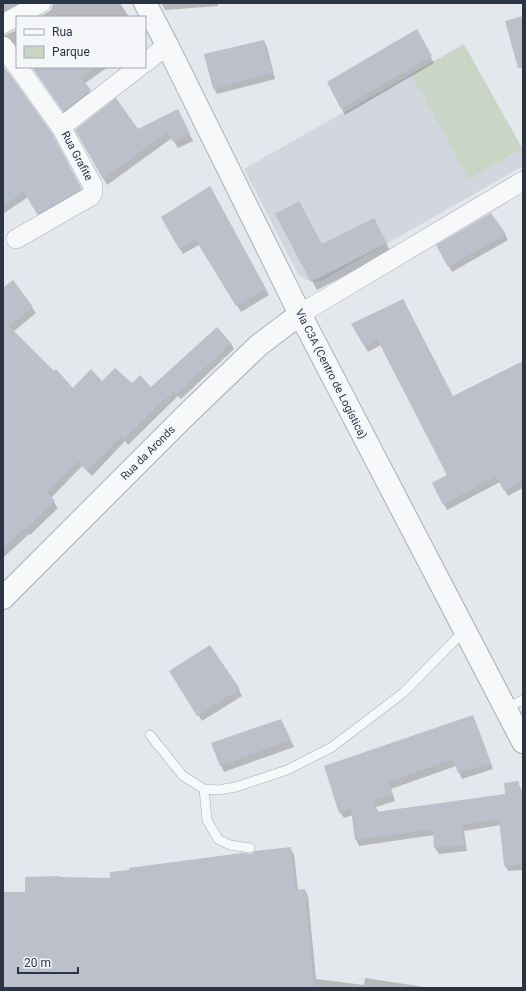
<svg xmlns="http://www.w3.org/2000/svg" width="526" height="991" viewBox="0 0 526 991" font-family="Roboto,sans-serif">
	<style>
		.built { fill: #d2d6de }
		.green { fill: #c9d6c5 }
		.shadow { fill: #0003 }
		.building { fill: #bbc0ca }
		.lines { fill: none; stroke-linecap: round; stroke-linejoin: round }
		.service-casing { stroke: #a9aeb7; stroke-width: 10 }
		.minor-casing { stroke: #a9aeb7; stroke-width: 20 }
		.tertiary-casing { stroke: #a9aeb7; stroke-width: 24 }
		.service { stroke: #f7f8fa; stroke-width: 9 }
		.minor { stroke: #f7f8fa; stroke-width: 19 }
		.tertiary { stroke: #f7f8fa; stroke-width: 22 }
		.labels { text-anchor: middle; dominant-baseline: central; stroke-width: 3.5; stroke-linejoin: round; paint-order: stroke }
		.street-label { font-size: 11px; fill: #2b3445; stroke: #f4f6f9 }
	</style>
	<rect width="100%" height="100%" fill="#e4e7ec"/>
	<path class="built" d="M464,44L523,150V166L323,280L314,282L305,279L298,274L244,169Z"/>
	<path class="green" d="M464,45L522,148L469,179L411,74Z"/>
	<path class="shadow" d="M3,3H33L3,19Z
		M53,3H120L129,17H40L51,10Z
		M161,3H218V6L165,10Z
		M17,30V46L12,42L3,39V36Z
		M420,37L434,63L345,115L328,82Z
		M264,41L267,47L275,79L217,94L214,88Z
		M3,67L51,133L84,195L42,220L28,197L3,214Z
		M32,67H108L84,84L93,97L67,117Z
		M181,116L193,141L178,148L172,138L107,185L76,130H138Z
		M210,187L269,295L241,312L199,245L183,254L162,217Z
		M378,228L391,252L317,290L312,281L322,246Z
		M505,234L508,240L452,272L438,246Z
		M13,281L36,313L13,332L73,390L102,382L132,384L151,388L231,343L234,349L181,399L178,396L128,445L125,441L92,476L82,466L51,498L58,508L30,535L29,534L3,558V289Z
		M403,300L453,397L523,369V488L508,496L500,482L447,510L444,504L448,476L381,345L368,352L352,324Z
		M174,678L239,690L242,696L202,721Z
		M476,723L493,769L462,779L456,766L391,789L395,801L376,807L378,812L506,795L518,782L523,794V870L508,871L505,865L501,825L464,831L467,851L439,854L435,848L434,835L359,846L356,839L353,815L344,818L340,812Z
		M284,727L294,747L224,772L212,744Z
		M290,848L294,854L298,890H305L308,896L316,979L364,985L365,978L431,988H3V893H26L60,878L110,879Z"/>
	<path class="building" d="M523,16V68H518L505,21Z
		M417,29L432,56L341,109L327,82Z
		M264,40L272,73L213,89L204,54Z
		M3,67L9,73L52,133L82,189L37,214L24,192L3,206Z
		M32,67H96L81,78L91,90L63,111Z
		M116,98L138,129L178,109L190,134L173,142L168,132L103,179L75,130Z
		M210,186L266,289L236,306L195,239L179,249L161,217Z
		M299,201L322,244L374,218L387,243L311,282L275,214Z
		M491,213L506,234L448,267L436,245Z
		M13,280L33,307L9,326L54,371L56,369L73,388L91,369L102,381L115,368L132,383L140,375L151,387L217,327L231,343L177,394L174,391L124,439L121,436L88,471L78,461L47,492L55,501L26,530L25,528L3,549V288Z
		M403,299L453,396L523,361V480L504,491L496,476L443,505L432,483L447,475L377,339L364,346L351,324Z
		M210,645L240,689L197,716L169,671Z
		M473,715L491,763L458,773L453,759L388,782L392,794L374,800L376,812L505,794L504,783L518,781L521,793H523V864L504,866L499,819L461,825L464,845L434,848L433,829L355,840L351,809L339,813L324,766Z
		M281,719L291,740L220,766L211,743Z
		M291,847L296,890L305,889L314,988H3V892H25V877L60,876V877L110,878V872L129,870V868L242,853L252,854L255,851Z"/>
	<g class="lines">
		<defs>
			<path id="service" d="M505,708L523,700
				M150,735L183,776L204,789L218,790L236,787L287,770L332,747L403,693L465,630
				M204,789L207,820L218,839L230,845L250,848"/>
			<path id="minor" d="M3,24L41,3
				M3,46L17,66
				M145,63L167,45
				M61,127L139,67
				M16,239L91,196L93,192V186L61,127L18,67
				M300,314L523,181"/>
			<path id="tertiary" d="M145,3L167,45L300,314L523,742
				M3,598L185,416L259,345L300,314"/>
		</defs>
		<use href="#service" class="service-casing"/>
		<use href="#minor" class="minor-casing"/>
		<use href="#tertiary" class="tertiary-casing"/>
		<use href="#service" class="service"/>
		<use href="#minor" class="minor"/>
		<use href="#tertiary" class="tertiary"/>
	</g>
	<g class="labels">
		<g class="street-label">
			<text transform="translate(77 156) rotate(62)">Rua Grafite</text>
			<text transform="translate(331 374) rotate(63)">Via C3A (Centro de Logística)</text>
			<text transform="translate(148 453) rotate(-45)">Rua da Aronds</text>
		</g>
	</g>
	<rect width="526" height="991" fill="none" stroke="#2b3445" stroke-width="8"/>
	<rect x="16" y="16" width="130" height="52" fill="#f4f6f9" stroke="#a4a8b1"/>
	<rect x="24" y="29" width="20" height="6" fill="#f7f8fa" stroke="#a4a8b1"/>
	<text x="52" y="36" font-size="12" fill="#2b3445">Rua</text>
	<rect x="24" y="46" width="20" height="12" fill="#c9d6c5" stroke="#a4a8b1"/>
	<text x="52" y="56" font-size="12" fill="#2b3445">Parque</text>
	<path d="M18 967v6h60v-6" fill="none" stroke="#2b3445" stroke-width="2"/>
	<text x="24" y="967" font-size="12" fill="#2b3445" stroke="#f4f6f9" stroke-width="3" paint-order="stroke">20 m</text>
</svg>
